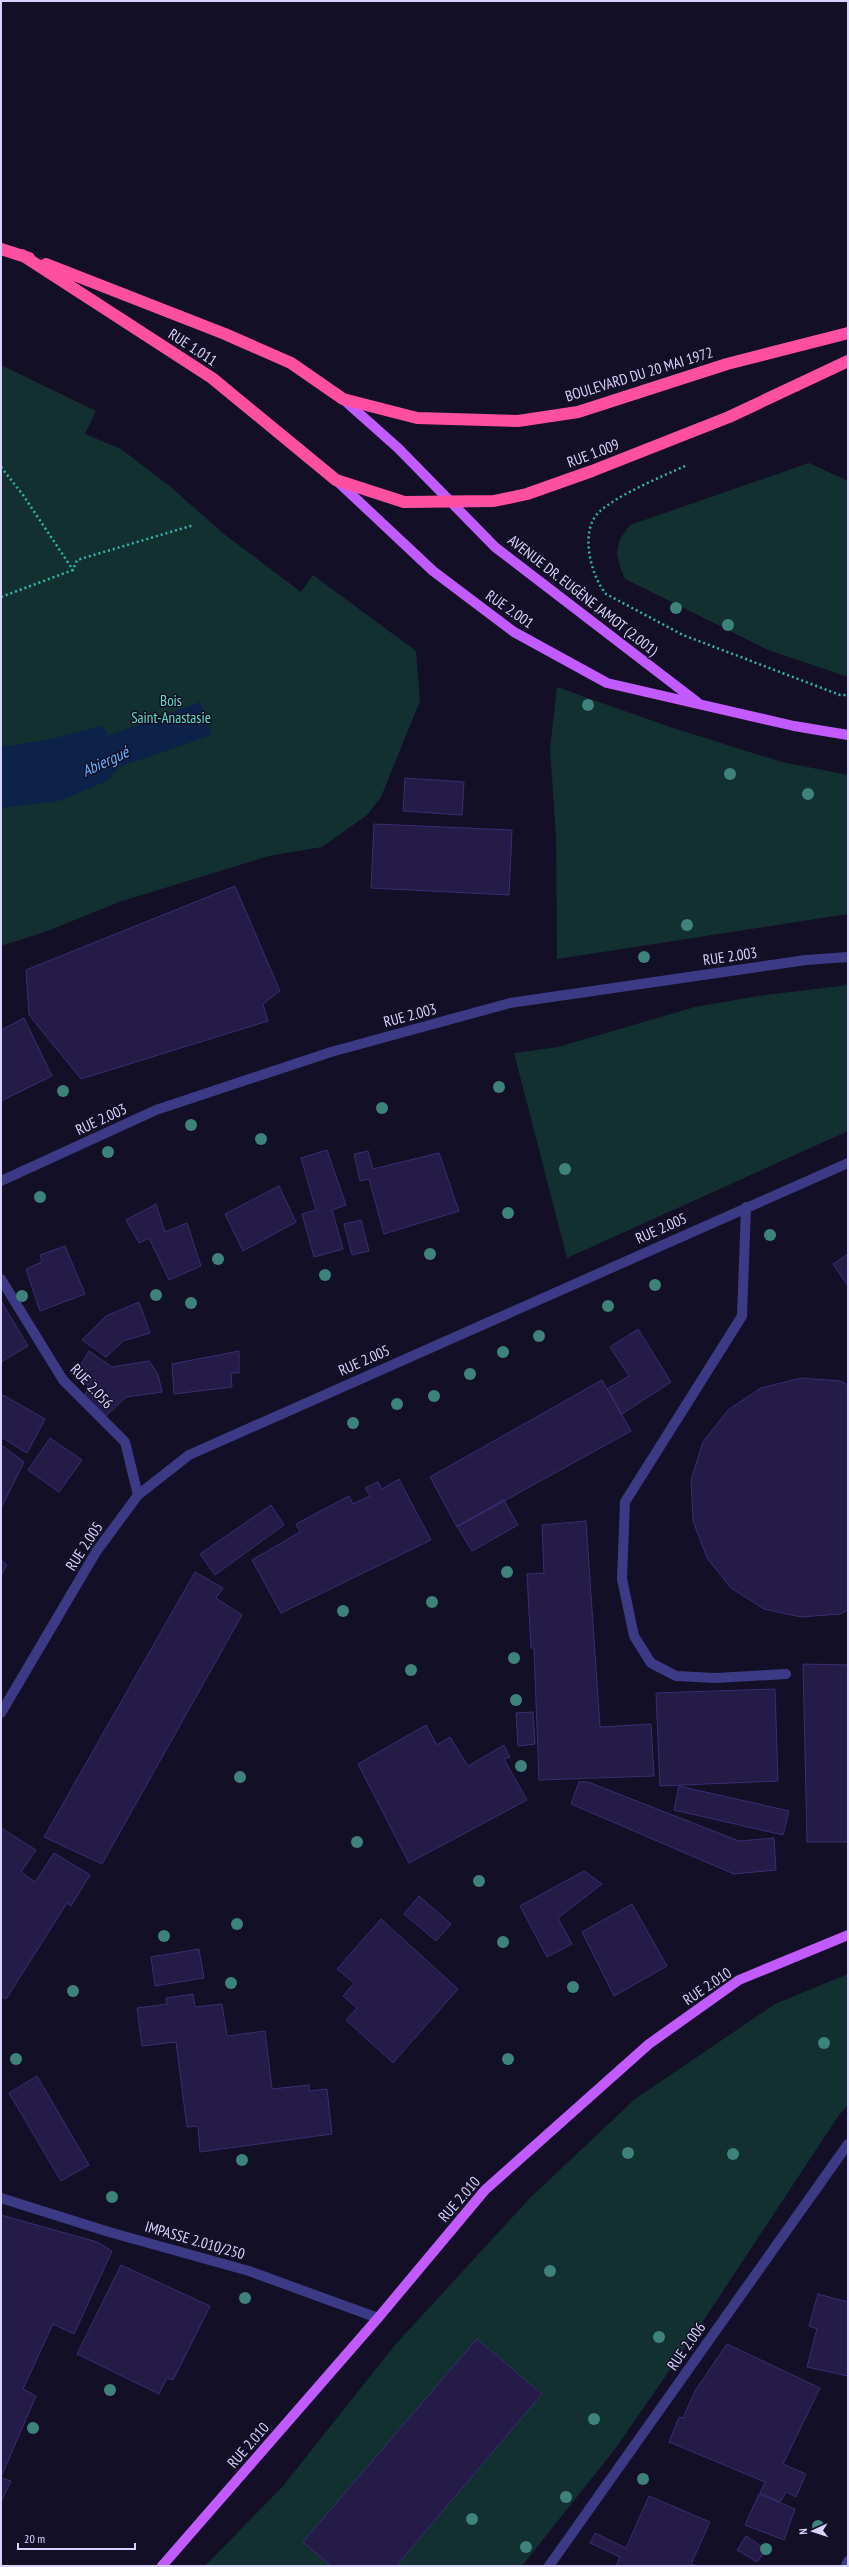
<svg xmlns="http://www.w3.org/2000/svg" width="849" height="2567" viewBox="0 0 849 2567" font-family="'PT Sans Narrow',sans-serif">
	<style>
		.green { fill: #12302f }
		.water { fill: #0c2248 }
		.building { fill: #241b47; stroke: #3b2d73 }
		.lines { fill: none; stroke-linecap: round; stroke-linejoin: round }
		.path { stroke: #2fb8b0; stroke-width: 2.5; stroke-dasharray: 2 3; stroke-linecap: butt }
		.minor { stroke: #3d3a85; stroke-width: 10 }
		.major { stroke: #c25bff; stroke-width: 10 }
		.highway { stroke: #ff4fa3; stroke-width: 12 }
		.tree { fill: #3d827b }
		.labels { text-anchor: middle; dominant-baseline: central; stroke-width: 3; stroke-linejoin: round; paint-order: stroke }
		.street-label { font-size: 15px; fill: #d9d4ff; stroke: #130f26 }
		.park-label { font-size: 15px; fill: #5fe0c0; stroke: #130f26 }
		.water-label { font-size: 16px; font-style: italic; fill: #62b6ff; stroke: #130f26 }
	</style>
	<rect width="100%" height="100%" fill="#130f26"/>
	<path class="green" d="M1,365L96,411L85,434L121,449L172,488L224,534L301,592L313,575L416,651L420,701L381,797L367,815L322,847L269,856L119,902L50,930L1,946Z
		M809,463L848,481V677L768,650L625,579C615,555 613,546 630,525Z
		M557,687L670,727L782,762L848,775V914L557,959L556,836L550,749Z
		M848,985V1131L567,1258L514,1053L558,1047L695,1007L758,996Z
		M848,1974V2105L839,2115L694,2335L615,2449L522,2566H205L283,2486L395,2345L530,2198L635,2099L775,2004Z"/>
	<path class="water" d="M200,702L212,735L119,767L107,781L59,801L1,808V747L52,739L100,726L105,729L108,736Z"/>
	<path class="building" d="M405,778L464,782L462,815L403,811Z
		M374,824L512,830L509,895L371,888Z
		M235,886L280,991L263,1004L268,1021L81,1079L29,1015L26,970Z
		M24,1018L52,1076L1,1101V1030Z
		M327,1150L346,1205L332,1210L343,1249L314,1257L302,1214L316,1210L301,1158Z
		M368,1151L373,1169L439,1153L459,1211L384,1234L369,1179L360,1181L354,1154Z
		M279,1186L296,1222L243,1251L225,1214Z
		M156,1204L165,1232L187,1223L201,1266L169,1280L149,1238L139,1243L126,1220Z
		M361,1220L369,1251L352,1255L344,1224Z
		M65,1246L85,1294L40,1311L26,1269L42,1262L40,1255Z
		M848,1254V1286L833,1264Z
		M1,1301L28,1346L1,1362Z
		M139,1302L150,1333L123,1341L106,1357L82,1340L106,1316Z
		M638,1329L671,1382L622,1414L607,1389L629,1376L610,1347Z
		M89,1351L112,1367L149,1361L158,1374L162,1392L126,1397L106,1416L85,1396L88,1385L75,1375Z
		M239,1351V1373H231L232,1387L174,1394L172,1364Z
		M801,1378L840,1381L848,1385V1610L840,1614L801,1617L764,1609L731,1588L707,1558L693,1521L691,1480L703,1442L728,1410L761,1388Z
		M602,1380L631,1431L457,1527L430,1477Z
		M3,1395L45,1419L27,1453L1,1437V1399Z
		M50,1438L82,1460L59,1492L28,1470Z
		M1,1445L24,1462L1,1508Z
		M399,1479L431,1540L281,1613L252,1560L300,1532L296,1524L349,1496L353,1504L370,1496L365,1488L378,1482L382,1489Z
		M504,1500L518,1525L472,1551L457,1526Z
		M271,1505L284,1525L215,1575L200,1554Z
		M586,1521L600,1727L651,1724L654,1776L539,1780L534,1648H531L527,1574L544,1573L542,1525Z
		M1,1560L7,1565L1,1575Z
		M195,1572L223,1588L216,1598L242,1615L102,1864L44,1837Z
		M803,1664L848,1665V1842H807Z
		M775,1689L778,1781L660,1786L656,1693Z
		M533,1712L535,1744L518,1746L516,1713Z
		M426,1725L437,1745L450,1737L468,1766L504,1745L510,1757L504,1759L527,1800L409,1863L358,1764Z
		M579,1782H588L739,1841L774,1838L776,1870L734,1874L571,1804Z
		M679,1786L789,1811L783,1835L674,1810Z
		M1,1828L36,1850L21,1872L35,1882L54,1853L90,1875L71,1906L67,1903L6,1999L1,1996Z
		M584,1871L602,1884L558,1918L572,1944L547,1957L520,1906Z
		M419,1896L451,1924L436,1941L404,1914Z
		M632,1904L667,1966L614,1996L582,1932Z
		M381,1919L458,1989L393,2063L346,2020L357,2008L343,1996L354,1983L337,1969Z
		M199,1949L204,1978L155,1986L151,1957Z
		M193,1994L195,2007L222,2004L227,2036L265,2031L272,2089L309,2085V2091L327,2089L332,2134L200,2152L198,2126L187,2127L176,2042L142,2046L137,2008L167,2004L166,1998Z
		M37,2076L89,2165L61,2181L9,2093Z
		M1,2215L97,2242L112,2251L74,2334L53,2324L23,2389L36,2396L1,2477Z
		M121,2265L210,2306L173,2380L167,2378L159,2394L77,2354Z
		M818,2294L848,2302V2376L807,2367L817,2329L809,2326Z
		M477,2339L542,2394L396,2566H331L303,2542Z
		M727,2344L820,2388L783,2464L806,2474L796,2497L786,2492L780,2502L760,2493L765,2482L669,2442L679,2417L683,2418L695,2391Z
		M1,2478L11,2481L1,2502Z
		M759,2494L795,2509L784,2540L745,2525Z
		M649,2496L710,2522L691,2564L696,2566H616L620,2557L590,2543L595,2533L626,2548Z
		M746,2536L766,2549L757,2562L737,2550Z"/>
	<g class="lines">
		<path class="path" d="M685,466C661,477 619,494 599,512C579,531 591,576 606,594L683,635L840,695H848
			M1,467L23,495L73,570
			M1,597L73,570L77,560L194,525"/>
		<path class="minor" d="M1,1181L156,1110L331,1052L510,1003L806,960L848,957
			M746,1207L742,1316L625,1502L622,1579L634,1636L651,1663L676,1676L716,1678L786,1674
			M1,1279L63,1380L125,1442L138,1495
			M1,1713L96,1552L138,1495L189,1455L848,1163
			M1,2198L109,2232L249,2271L378,2318
			M549,2566L848,2144
			M846,2566L848,2561"/>
		<path class="major" d="M344,400L398,448L495,547L697,702
			M336,480L433,571L514,632L607,683L794,726L848,735
			M162,2566L378,2318L485,2190L649,2044L739,1980L848,1935"/>
		<path class="highway" d="M1,249L29,258
			M22,255L212,378L336,480L404,502L494,501L527,494L592,471L729,417L848,361
			M46,264L225,334L291,363L343,399L417,418L518,421L578,412L727,364L848,333"/>
	</g>
	<g class="tree">
		<circle cx="676" cy="608" r="6"/>
		<circle cx="728" cy="625" r="6"/>
		<circle cx="588" cy="705" r="6"/>
		<circle cx="730" cy="774" r="6"/>
		<circle cx="808" cy="794" r="6"/>
		<circle cx="687" cy="925" r="6"/>
		<circle cx="644" cy="957" r="6"/>
		<circle cx="499" cy="1087" r="6"/>
		<circle cx="63" cy="1091" r="6"/>
		<circle cx="382" cy="1108" r="6"/>
		<circle cx="191" cy="1125" r="6"/>
		<circle cx="261" cy="1139" r="6"/>
		<circle cx="108" cy="1152" r="6"/>
		<circle cx="565" cy="1169" r="6"/>
		<circle cx="40" cy="1197" r="6"/>
		<circle cx="508" cy="1213" r="6"/>
		<circle cx="770" cy="1235" r="6"/>
		<circle cx="430" cy="1254" r="6"/>
		<circle cx="218" cy="1259" r="6"/>
		<circle cx="325" cy="1275" r="6"/>
		<circle cx="655" cy="1285" r="6"/>
		<circle cx="156" cy="1295" r="6"/>
		<circle cx="22" cy="1296" r="6"/>
		<circle cx="191" cy="1303" r="6"/>
		<circle cx="608" cy="1306" r="6"/>
		<circle cx="539" cy="1336" r="6"/>
		<circle cx="503" cy="1352" r="6"/>
		<circle cx="470" cy="1374" r="6"/>
		<circle cx="434" cy="1396" r="6"/>
		<circle cx="397" cy="1404" r="6"/>
		<circle cx="353" cy="1423" r="6"/>
		<circle cx="507" cy="1572" r="6"/>
		<circle cx="432" cy="1602" r="6"/>
		<circle cx="343" cy="1611" r="6"/>
		<circle cx="514" cy="1658" r="6"/>
		<circle cx="411" cy="1670" r="6"/>
		<circle cx="516" cy="1700" r="6"/>
		<circle cx="521" cy="1766" r="6"/>
		<circle cx="240" cy="1777" r="6"/>
		<circle cx="357" cy="1842" r="6"/>
		<circle cx="479" cy="1881" r="6"/>
		<circle cx="237" cy="1924" r="6"/>
		<circle cx="164" cy="1936" r="6"/>
		<circle cx="503" cy="1942" r="6"/>
		<circle cx="231" cy="1983" r="6"/>
		<circle cx="573" cy="1987" r="6"/>
		<circle cx="73" cy="1991" r="6"/>
		<circle cx="824" cy="2043" r="6"/>
		<circle cx="16" cy="2059" r="6"/>
		<circle cx="508" cy="2059" r="6"/>
		<circle cx="628" cy="2153" r="6"/>
		<circle cx="733" cy="2154" r="6"/>
		<circle cx="242" cy="2160" r="6"/>
		<circle cx="112" cy="2197" r="6"/>
		<circle cx="550" cy="2271" r="6"/>
		<circle cx="245" cy="2298" r="6"/>
		<circle cx="659" cy="2337" r="6"/>
		<circle cx="110" cy="2390" r="6"/>
		<circle cx="594" cy="2419" r="6"/>
		<circle cx="33" cy="2428" r="6"/>
		<circle cx="643" cy="2479" r="6"/>
		<circle cx="566" cy="2497" r="6"/>
		<circle cx="472" cy="2519" r="6"/>
		<circle cx="818" cy="2526" r="6"/>
		<circle cx="526" cy="2547" r="6"/>
		<circle cx="766" cy="2549" r="6"/>
	</g>
	<g class="labels">
		<g class="street-label">
			<text transform="translate(193 347) rotate(33)">RUE 1.011</text>
			<text transform="translate(639 374) rotate(-17)">BOULEVARD DU 20 MAI 1972</text>
			<text transform="translate(593 453) rotate(-21)">RUE 1.009</text>
			<text transform="translate(583 595) rotate(38)">AVENUE DR. EUGÈNE JAMOT (2.001)</text>
			<text transform="translate(510 609) rotate(35)">RUE 2.001</text>
			<text transform="translate(730 956) rotate(-8)">RUE 2.003</text>
			<text transform="translate(410 1015) rotate(-15)">RUE 2.003</text>
			<text transform="translate(101 1119) rotate(-25)">RUE 2.003</text>
			<text transform="translate(661 1228) rotate(-24)">RUE 2.005</text>
			<text transform="translate(364 1360) rotate(-24)">RUE 2.005</text>
			<text transform="translate(92 1386) rotate(47)">RUE 2.056</text>
			<text transform="translate(84 1546) rotate(-57)">RUE 2.005</text>
			<text transform="translate(707 1986) rotate(-34)">RUE 2.010</text>
			<text transform="translate(459 2199) rotate(-49)">RUE 2.010</text>
			<text transform="translate(195 2240) rotate(16)">IMPASSE 2.010/250</text>
			<text transform="translate(686 2346) rotate(-55)">RUE 2.006</text>
			<text transform="translate(248 2445) rotate(-49)">RUE 2.010</text>
		</g>
		<g class="park-label">
			<text x="171" y="700">Bois<tspan x="171" dy="17">Saint-Anastasie</tspan></text>
		</g>
		<g class="water-label">
			<text transform="translate(105 761) rotate(-25)">Abiergué</text>
		</g>
	</g>
	<rect width="849" height="2567" fill="none" stroke="#d9d4ff" stroke-width="4"/>
	<g transform="translate(813 2531) rotate(267)" stroke="#130f26" stroke-width="3" paint-order="stroke">
	<path d="M0-3L7 15L0 10L-7 15Z" fill="#d9d4ff"/>
	<text y="-6" font-size="11" font-weight="bold" text-anchor="middle" fill="#d9d4ff">N</text>
	</g>
	<path d="M18 2543v6h117v-6" fill="none" stroke="#d9d4ff" stroke-width="2"/>
	<text x="24" y="2543" font-size="12" fill="#d9d4ff" stroke="#130f26" stroke-width="3" paint-order="stroke">20 m</text>
</svg>
